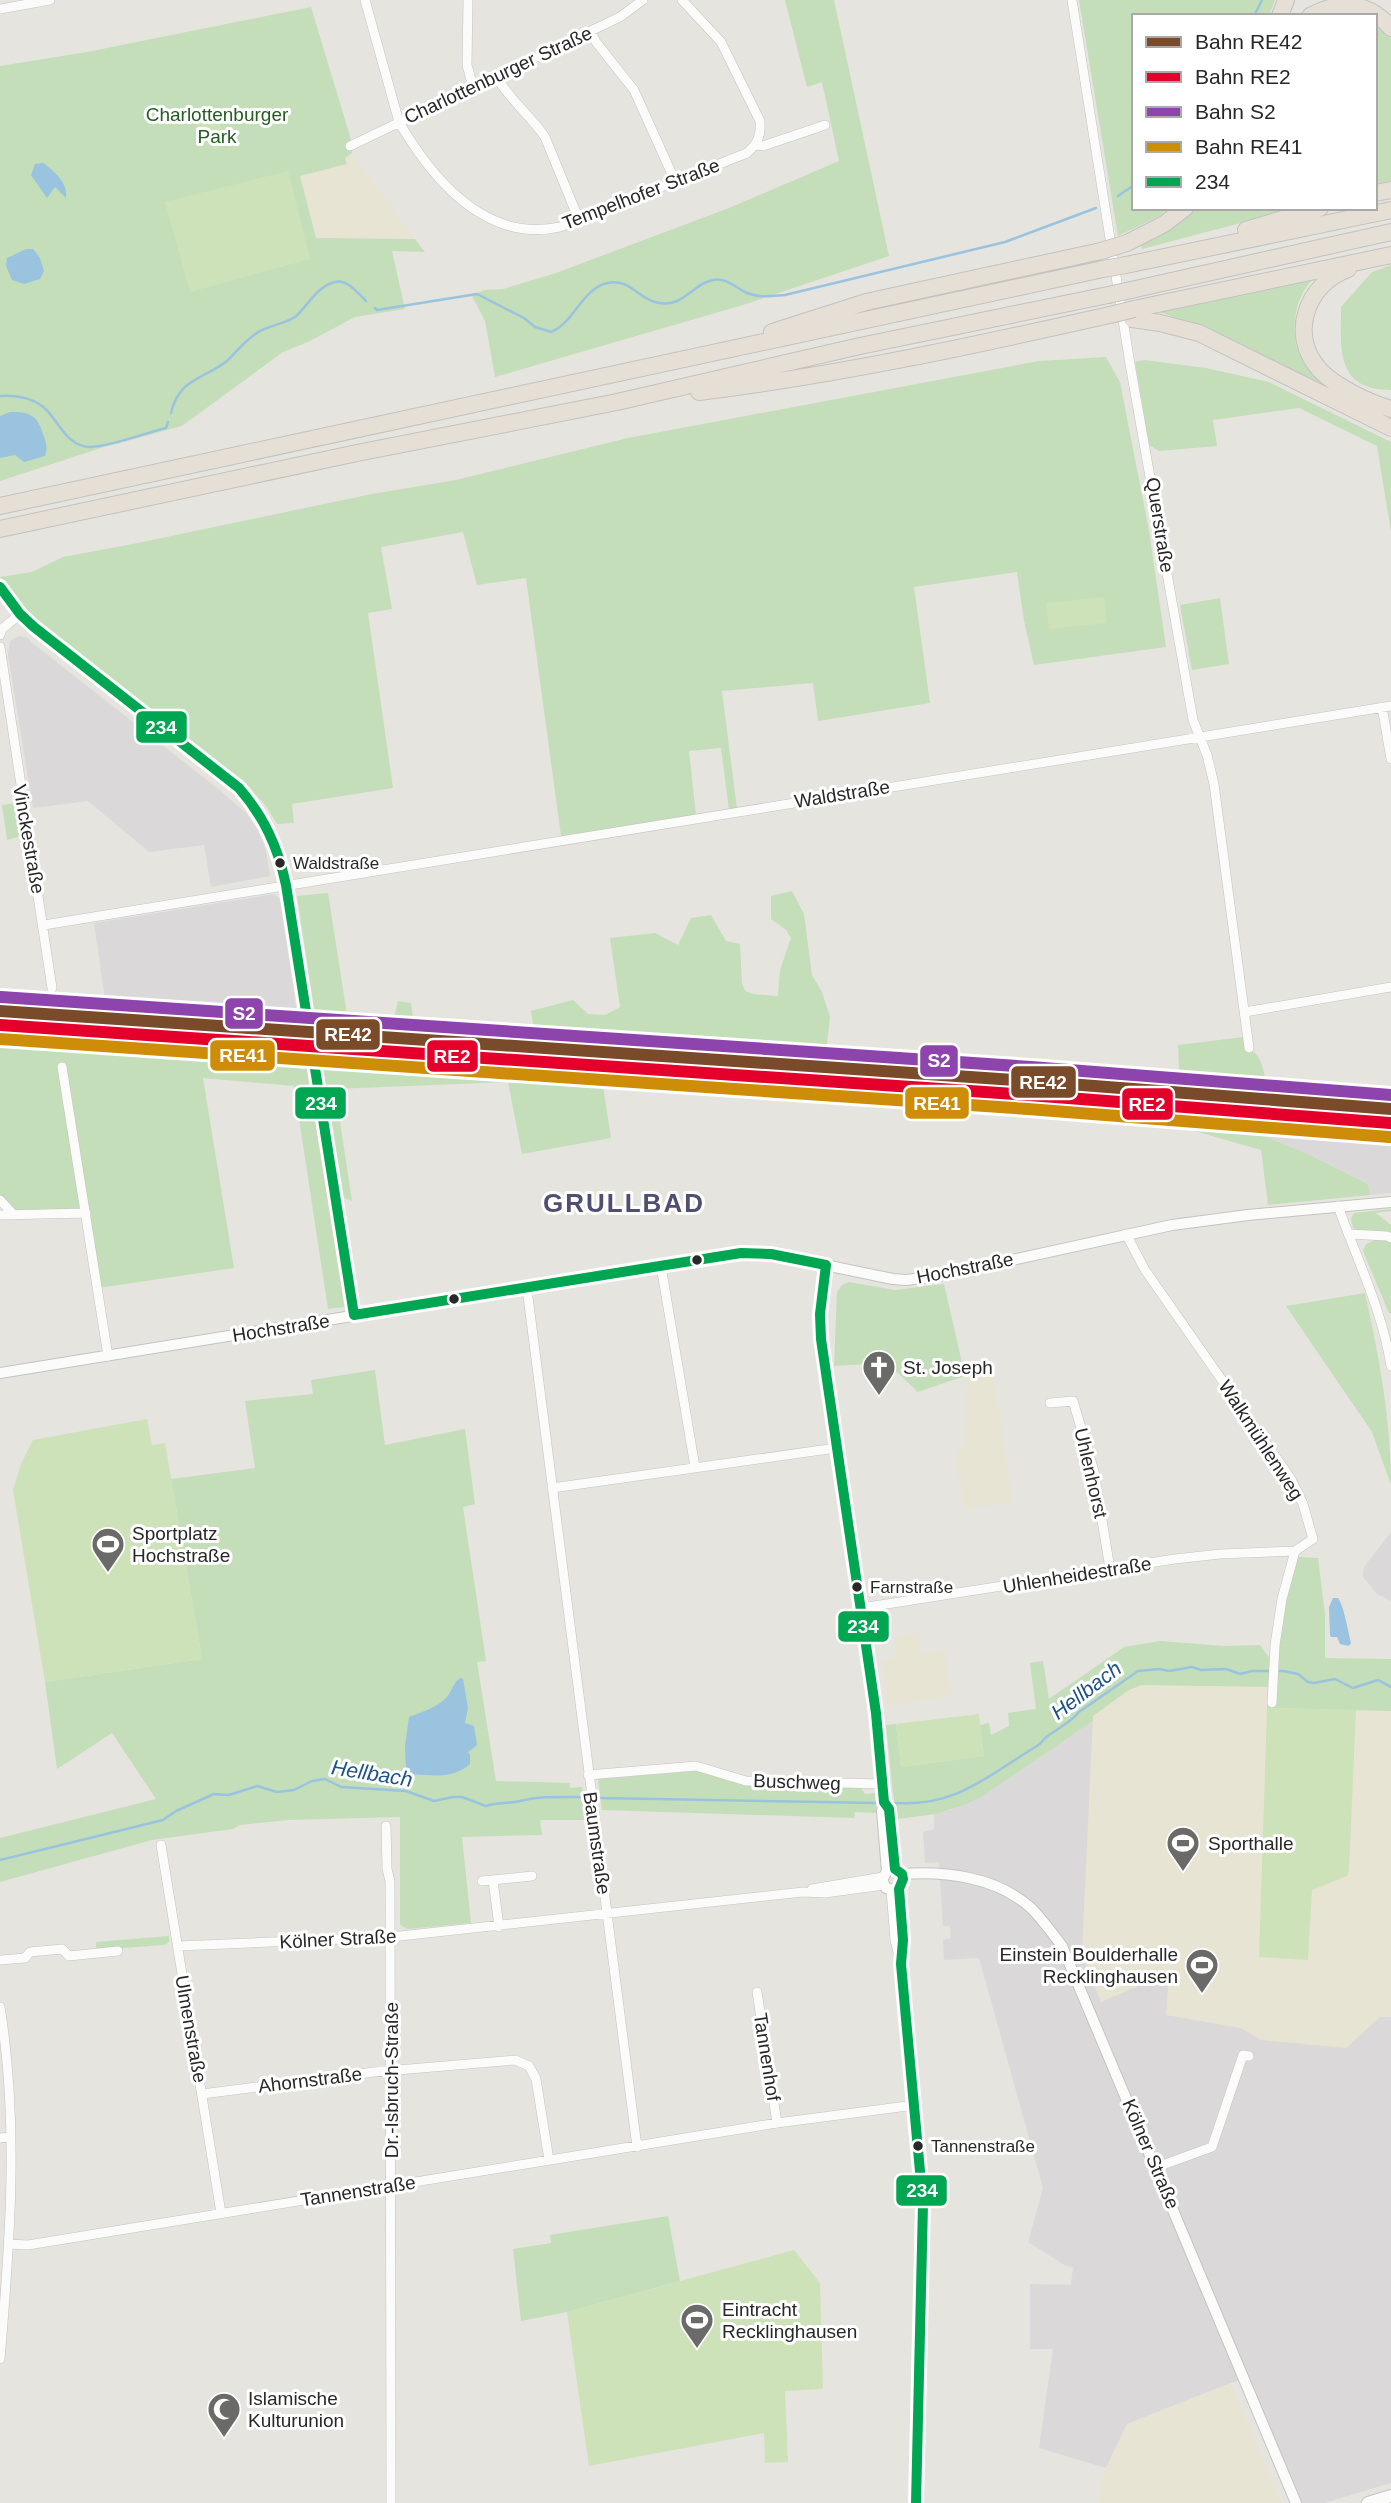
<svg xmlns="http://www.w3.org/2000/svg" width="1391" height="2503" viewBox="0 0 1391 2503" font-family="Arial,sans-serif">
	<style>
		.industrial { fill: #dbd8d9 }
		.education { fill: #e8e4d4 }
		.green { fill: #c4deba }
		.pitch { fill: #cde2b9 }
		.water { fill: #9ac3df }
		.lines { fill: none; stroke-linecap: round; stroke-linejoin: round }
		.stream { stroke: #9ac3df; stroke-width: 2.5 }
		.minor-casing { stroke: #c4c3c3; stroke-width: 10 }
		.tertiary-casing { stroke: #c4c3c3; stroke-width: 12 }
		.secondary-casing { stroke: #c4c3c3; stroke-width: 14 }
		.motorway-casing { stroke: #c3c2c0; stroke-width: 18 }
		.minor { stroke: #fbfbfa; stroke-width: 9 }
		.tertiary { stroke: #fbfbfa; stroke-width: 10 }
		.secondary { stroke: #fbfbfa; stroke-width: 12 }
		.motorway { stroke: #e5dfd5; stroke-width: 16 }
		.rail { stroke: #dddcdd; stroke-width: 2.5 }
		.tertiary-bridge-casing { stroke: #c4c3c3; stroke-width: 12; stroke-linecap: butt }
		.motorway-bridge-casing { stroke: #c3c2c0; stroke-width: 18; stroke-linecap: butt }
		.tertiary-bridge { stroke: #fbfbfa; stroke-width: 10 }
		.motorway-bridge { stroke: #e5dfd5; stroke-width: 16 }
		.bus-1-casing { stroke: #fff; stroke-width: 16 }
		.bus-1 { stroke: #00a651; stroke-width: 10 }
		.rail-1-casing { stroke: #fff; stroke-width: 18 }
		.rail-2-casing { stroke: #fff; stroke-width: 18 }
		.rail-3-casing { stroke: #fff; stroke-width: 18 }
		.rail-4-casing { stroke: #fff; stroke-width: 18 }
		.rail-1 { stroke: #7a4b2a; stroke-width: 12 }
		.rail-2 { stroke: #e4002b; stroke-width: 12 }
		.rail-3 { stroke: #8e44ad; stroke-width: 12 }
		.rail-4 { stroke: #ce8d08; stroke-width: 12 }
		.bus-dot { fill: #282828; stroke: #fff; stroke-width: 2.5 }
		.labels { text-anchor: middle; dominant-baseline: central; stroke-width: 6; stroke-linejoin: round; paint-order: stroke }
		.bus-label { font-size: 17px; fill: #282828; stroke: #fff; text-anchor: start }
		.street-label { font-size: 19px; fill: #282828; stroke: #fff }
		.park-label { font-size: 19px; fill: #245c21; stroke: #fff }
		.poi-label { font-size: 19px; fill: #282828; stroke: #fff; text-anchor: start }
		.water-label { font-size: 21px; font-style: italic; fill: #1c5288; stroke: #fff }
		.district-label { font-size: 26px; font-weight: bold; letter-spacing: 2px; fill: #4e4f73; stroke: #fff }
		.line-badge { stroke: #fff; stroke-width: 2.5 }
		.badge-label { font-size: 19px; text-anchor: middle; font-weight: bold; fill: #fff }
	</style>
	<rect width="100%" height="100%" fill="#e6e4de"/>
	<path class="industrial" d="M19,636L28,638L31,642L217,788L246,813L258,830L266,851L270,876L211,887L204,845L149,852L88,801L33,808L8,655L10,641Z
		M274,894L280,899L281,905L299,1027L107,1013L94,923Z
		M1265,1126L1353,1137V1133L1391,1137V1193L1370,1195L1368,1184L1310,1155L1264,1136Z
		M1391,1532V1601L1377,1594L1363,1577L1364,1567Z
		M1267,1708L1391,1711V2483L1324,2503H1296L1244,2378L1127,2424L1106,2468L1039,2448L1053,2349H1030V2284L1071,2285L1073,2267L1066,2266L1028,2242L1043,2188L979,1958L944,1960L943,1940L951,1938L950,1926H943L939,1862L925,1863L923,1832L934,1829V1814L951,1810L983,1796L1093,1721V1716Z"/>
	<path class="education" d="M352,153L415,239L316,238L300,176L347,164L344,158Z
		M992,1364L1013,1502L964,1509L956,1457L959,1456L958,1447L964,1446L967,1406L965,1405L967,1389L965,1369Z
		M919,1633L922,1653L944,1650L952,1696L888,1706L881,1660L897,1657L894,1637Z
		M1188,1684L1270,1687L1268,1708L1391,1711V2017H1380L1346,2048L1261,2040L1241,2028L1166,2015L1169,1973L1101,2002L1082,1954L1093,1716L1129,1690L1142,1685Z
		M1231,2383L1282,2503H1097L1106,2468L1127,2424Z"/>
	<path class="green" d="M785,0H834L889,256L743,305L495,377L485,321L472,296L484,290L503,289L556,273L729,208L839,161L822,82L807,87Z
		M1079,0H1275L1269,16H1134V208H1168L1159,216L1118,236Z
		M311,7L350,136L352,153L345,158L347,164L300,176L316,238L415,239L425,252L392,251L405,309L355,317L308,342L283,352L182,426L104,447L0,481V66L87,52Z
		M1375,20L1391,38V183L1375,186Z
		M1193,208H1298L1142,249L1141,245L1184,218Z
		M1391,265V390C1335,390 1341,348 1341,307L1372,272Z
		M1313,279C1301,292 1296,305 1295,322C1289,380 1347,396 1391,414V420L1198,326L1160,312Z
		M1106,357L1120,382L1149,531L1166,647L1034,665L1024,621L1017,572L914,587L930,703L818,721L813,683L722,691L737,809L729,810L721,748L689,751L696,815L561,836L526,578L477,585L463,532L381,547L392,609L368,613L393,788L292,804L294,823L277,824L266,806L243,780L205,753L49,633L20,607L0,577L32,572L63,557L133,544L372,494L456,480L628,438L1039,361Z
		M1144,360L1206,368L1269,382L1391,442V532L1377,446L1299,408L1213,420L1217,446L1159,451L1149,445L1135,362Z
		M1220,598L1229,664L1192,670L1180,605Z
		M17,803L22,836L7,840L2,805Z
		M792,891L804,914L812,975L822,992L830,1017L827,1044L839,1048L845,1055L846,1064L536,1043L531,1011L573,1000L588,1014L605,1015L620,1007L610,938L655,933L678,945L691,918L711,915L726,941L740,944L742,983L745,991L753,994L778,996L780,970L791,938L786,930L771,919V896Z
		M328,893L347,1015L394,1018L398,1001L411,1003L413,1018L420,1027V1035L317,1028L297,896Z
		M0,1030L302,1057L303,1063H306L346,1307L328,1309L294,1086L203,1078L234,1268L98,1288L86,1213L14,1215L0,1200Z
		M1244,1037L1246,1048C1263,1054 1263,1070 1267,1086L1391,1095V1105L1180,1088L1178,1045Z
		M325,1061L569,1078L583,1075L1123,1109L1226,1120L1310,1155L1368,1184L1370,1195L1268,1205L1261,1150L1177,1126L1137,1121L1058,1118L603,1086L611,1138L522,1154L508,1082L335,1089L352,1201L344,1198L323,1067Z
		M1275,1119L1391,1130V1137L1354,1133L1353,1137L1276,1128Z
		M1391,1209V1211L1376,1213L1391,1225V1233L1360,1231L1353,1228L1351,1218L1354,1213Z
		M1377,1239L1391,1242V1313H1389L1363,1251L1366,1244Z
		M849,1282L895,1290L944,1284L965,1376L918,1392L887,1363L834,1366L837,1292L842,1285Z
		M1365,1293C1379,1356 1391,1420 1391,1485L1372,1432L1286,1306Z
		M375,1370L385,1445L465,1429L475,1504L463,1507L486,1661L477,1662L496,1781L570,1783V1788L582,1787L586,1820H540L542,1835L462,1837L471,1923L408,1929L400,1925V1817L289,1820L240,1825L233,1829L152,1840L0,1882V1838L156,1799L112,1733L57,1769L45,1682L202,1659L171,1479L255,1468L245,1401L313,1394L311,1380Z
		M1298,1557L1318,1558L1325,1614V1658L1391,1659V1711L1267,1708V1705L1275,1706L1276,1655L1286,1601Z
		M1160,1641L1224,1646L1260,1645L1271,1660L1270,1687L1142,1685L1129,1690L1093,1716V1721L983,1796L967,1804L936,1814L898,1819L893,1794L886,1725L896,1724L901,1767L984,1756L980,1725L989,1723L991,1735L1009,1726L1008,1713L1036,1709L1030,1663L1043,1661L1049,1699L1124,1647Z
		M697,1771L745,1786L861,1788L865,1794L875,1793L877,1813L855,1812L854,1818L602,1810L598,1779Z
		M169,1936V1942L164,1945L96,1950V1942Z
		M668,2216L680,2281L567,2312L521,2321L513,2249L551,2243L550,2235Z"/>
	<path class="pitch" d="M211,114L230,139L215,150L196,125Z
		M288,171L310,259L190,292L165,202Z
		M1104,597L1107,623L1049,629L1046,603Z
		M147,1419L152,1445L165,1443L202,1659L45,1682L13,1490L21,1464L33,1440Z
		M1267,1708L1356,1710L1349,1871L1347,1876L1312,1890L1308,1960L1259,1957Z
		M979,1714L984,1756L901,1767L896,1724Z
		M794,2250L820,2283L823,2389L785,2391L788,2462L765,2463L764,2433L589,2466L567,2312Z"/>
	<path class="water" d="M44,163C55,173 68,182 66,198L55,187L47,198L31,175L35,164Z
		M26,249H33L40,258L44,271L40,279L24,284L12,280L6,266L7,258Z
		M10,412C30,411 38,416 43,434C46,442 48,448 45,456L24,462L15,455L0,458V416Z
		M1333,1598H1338C1344,1606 1348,1631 1351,1643L1349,1646L1340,1644L1337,1637H1331L1330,1635L1329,1607Z
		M460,1678L463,1679L468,1708L465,1723L474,1726L477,1745L468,1752L470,1755V1764C452,1780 431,1775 409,1774L406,1771L405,1746L409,1717C421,1712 437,1708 447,1697C452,1691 453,1683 460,1678Z"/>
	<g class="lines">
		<path class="stream" d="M1254,16L1262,0
			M1118,196L1134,185
			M375,308L377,310L477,294L524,318L535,327L551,332C574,323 582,289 607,283C629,278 637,297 655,302C683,310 691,284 713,280C726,277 736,288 747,293C760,298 771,296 785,295L1005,242L1096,208
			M0,396C14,395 30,397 42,406C59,419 65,447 91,447C112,446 145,433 166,428L168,422
			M171,413C179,377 206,379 228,360C238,350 247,338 260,331C271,325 284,324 295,317C308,306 317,286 335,282C347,279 358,293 366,301
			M600,1798L876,1803
			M894,1803C957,1807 987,1776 1037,1746C1042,1743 1044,1738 1049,1735C1060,1727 1070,1723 1079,1712L1138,1671L1159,1669L1169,1671L1192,1667L1201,1670L1226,1669L1240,1674L1252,1671H1283L1298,1674L1308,1682L1314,1683L1335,1679L1353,1688L1378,1680L1391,1687
			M0,1860L163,1820L176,1811L214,1794L229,1795L257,1786L277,1792L294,1790L312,1781L325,1779L341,1787L406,1791L434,1801L453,1797H462L486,1806C498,1802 508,1804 520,1801C540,1796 561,1797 583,1797"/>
		<defs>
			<path id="minor" d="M365,0L399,122C433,180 486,243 560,227L747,153C758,143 761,136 760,121L721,42L682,0
				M468,0L467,65L473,87
				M1072,0L1130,364L1193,720L1207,755L1214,784L1249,1048
				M0,9L50,0
				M591,31L596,42L634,90L675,181
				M496,76C509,99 530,115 545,137L579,220
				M756,145L763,146L825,125
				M350,146L620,17L643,0
				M0,635L2,629L20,614
				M0,647L52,988
				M1382,707L1391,759
				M44,925L1391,706
				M1245,1012L1391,987
				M62,1067L108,1356
				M0,1200L14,1215
				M1338,1206C1357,1260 1382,1309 1391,1366
				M0,1215L86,1213
				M1126,1234L1145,1270L1291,1479L1303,1504L1313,1539L1295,1551L1282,1599L1275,1645L1272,1703
				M1348,1234L1387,1236L1391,1238
				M661,1266L695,1467
				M527,1289L637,2147
				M1050,1403L1073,1401L1094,1471L1110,1569
				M552,1488L836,1448
				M861,1608L1175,1559L1220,1554L1295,1551
				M588,1775L696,1766L746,1781L883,1784
				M386,1826L387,1869L390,1881L391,2503
				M161,1845L221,2213
				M493,1880L499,1927
				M482,1881L532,1876
				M812,1889L883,1877
				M899,1889L903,1940L902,1956
				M891,1890L895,1940L901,1964L923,2204L916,2503
				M178,1946L391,1937L803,1892L825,1893L884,1885
				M0,1960L25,1958L30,1952L62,1949L69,1956L118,1951
				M757,1992L777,2123
				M0,2007C19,2123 10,2242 0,2359
				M202,2094L374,2072L515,2060L529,2066L536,2079L549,2160
				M0,2138L11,2137
				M1157,2167L1212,2147L1243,2055L1249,2056
				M9,2244L28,2245L777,2123L915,2105"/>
			<path id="tertiary" d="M0,587L20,614L34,627L239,788C260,811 274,834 282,864L308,1027
				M314,1064L354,1315
				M826,1265L820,1314L821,1339L876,1713L884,1802L882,1811L887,1871L882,1880L886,1888L893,1890L901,1887C905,1880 903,1873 895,1869L889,1809L884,1802
				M0,1373L741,1253L771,1254L893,1279L906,1280L939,1276L1172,1225L1248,1215L1391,1202
				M902,1874C946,1871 997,1877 1031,1908C1043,1920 1052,1933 1062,1946L1296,2503"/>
			<path id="secondary" d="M1368,2503L1391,2496"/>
			<path id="motorway" d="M1280,16L1286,0
				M1310,16C1340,0 1368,1 1391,28
				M1375,193L1391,190
				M1246,230L1320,208
				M1127,243L1164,224L1185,208
				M1126,265L1391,210
				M1348,269C1306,284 1288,336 1320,370C1334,386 1370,403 1391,409
				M1131,290L1391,232
				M1134,309L1391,255
				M1132,319L1160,323L1199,333L1391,428
				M772,332L866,302L1101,251
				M699,392C839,375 976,345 1114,314
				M0,506C368,428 736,350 1103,269
				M0,529L357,453L617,402L860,346L1108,295"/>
		</defs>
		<use href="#minor" class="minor-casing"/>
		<use href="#tertiary" class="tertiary-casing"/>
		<use href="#secondary" class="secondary-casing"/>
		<use href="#motorway" class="motorway-casing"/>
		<use href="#minor" class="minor"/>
		<use href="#tertiary" class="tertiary"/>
		<use href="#secondary" class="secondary"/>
		<use href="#motorway" class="motorway"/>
		<path class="rail" d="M0,1024L1029,1093L1391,1122"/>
		<defs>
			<path id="tertiary-bridge" d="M308,1027L314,1064"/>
			<path id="motorway-bridge" d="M1101,251L1127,243
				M1103,269L1126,265
				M1108,295L1131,290
				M1114,314L1134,309"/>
		</defs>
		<use href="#tertiary-bridge" class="tertiary-bridge-casing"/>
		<use href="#motorway-bridge" class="motorway-bridge-casing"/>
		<use href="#tertiary-bridge" class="tertiary-bridge"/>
		<use href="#motorway-bridge" class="motorway-bridge"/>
		<defs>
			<path id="bus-1" d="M0,587L20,614L34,627L239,788C264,817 278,847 286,885L354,1315
				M826,1265L820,1314L821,1339L876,1713L884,1802L889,1809L895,1869L902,1874L903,1879L899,1889L903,1940L901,1964L923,2204L916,2503
				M354,1315L741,1253L771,1254L826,1265"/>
		</defs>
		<use href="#bus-1" class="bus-1-casing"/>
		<use href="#bus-1" class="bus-1"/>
		<defs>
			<path id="rail-1" d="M0,1011L1030,1081L1391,1109"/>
			<path id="rail-2" d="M0,1025L1029,1095L1390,1123"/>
			<path id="rail-3" d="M1,997L1031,1067L1391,1095"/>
			<path id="rail-4" d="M0,1039L1028,1109L1389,1137"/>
		</defs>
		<use href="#rail-1" class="rail-1-casing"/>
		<use href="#rail-2" class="rail-2-casing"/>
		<use href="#rail-3" class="rail-3-casing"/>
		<use href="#rail-4" class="rail-4-casing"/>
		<use href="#rail-1" class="rail-1"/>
		<use href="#rail-2" class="rail-2"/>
		<use href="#rail-3" class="rail-3"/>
		<use href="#rail-4" class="rail-4"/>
	</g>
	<defs>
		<symbol id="church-pin" viewBox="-11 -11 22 30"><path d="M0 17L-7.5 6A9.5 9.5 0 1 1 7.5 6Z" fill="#6a6a68" stroke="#fff"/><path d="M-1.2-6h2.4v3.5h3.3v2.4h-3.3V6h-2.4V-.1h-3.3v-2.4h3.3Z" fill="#fff"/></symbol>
		<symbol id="stadium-pin" viewBox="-11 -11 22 30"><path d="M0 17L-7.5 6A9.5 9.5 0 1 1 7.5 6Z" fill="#6a6a68" stroke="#fff"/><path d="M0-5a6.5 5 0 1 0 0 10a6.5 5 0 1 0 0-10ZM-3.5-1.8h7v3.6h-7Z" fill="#fff"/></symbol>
		<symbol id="mosque-pin" viewBox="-11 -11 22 30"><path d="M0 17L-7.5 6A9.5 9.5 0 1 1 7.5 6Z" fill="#6a6a68" stroke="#fff"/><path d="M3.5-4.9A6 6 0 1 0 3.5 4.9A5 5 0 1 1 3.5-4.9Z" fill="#fff"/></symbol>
	</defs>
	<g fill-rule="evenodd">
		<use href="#church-pin" x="860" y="1348" width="38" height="52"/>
		<use href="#stadium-pin" x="89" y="1525" width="38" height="52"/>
		<use href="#stadium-pin" x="1164" y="1824" width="38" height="52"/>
		<use href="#stadium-pin" x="1183" y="1946" width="38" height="52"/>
		<use href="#stadium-pin" x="678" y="2301" width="38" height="52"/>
		<use href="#mosque-pin" x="205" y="2390" width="38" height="52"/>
	</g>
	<g class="bus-dot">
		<circle cx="280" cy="863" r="6"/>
		<circle cx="697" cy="1260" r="6"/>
		<circle cx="454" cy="1299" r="6"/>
		<circle cx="857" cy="1587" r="6"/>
		<circle cx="918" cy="2146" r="6"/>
	</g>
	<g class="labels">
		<g class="bus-label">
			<text x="293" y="863">Waldstraße</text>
			<text x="870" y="1587">Farnstraße</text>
			<text x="931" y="2146">Tannenstraße</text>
		</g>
		<g class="street-label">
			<text transform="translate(498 75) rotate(-25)">Charlottenburger Straße</text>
			<text transform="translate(641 194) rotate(-21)">Tempelhofer Straße</text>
			<text transform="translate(1160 525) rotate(81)">Querstraße</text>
			<text transform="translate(842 794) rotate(-9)">Waldstraße</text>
			<text transform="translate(29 839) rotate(80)">Vinckestraße</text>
			<text transform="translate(965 1268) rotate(-11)">Hochstraße</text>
			<text transform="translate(281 1328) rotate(-9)">Hochstraße</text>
			<text transform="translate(1261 1440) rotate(57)">Walkmühlenweg</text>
			<text transform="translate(1091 1473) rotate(77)">Uhlenhorst</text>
			<text transform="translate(1077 1575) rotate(-9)">Uhlenheidestraße</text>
			<text transform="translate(797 1782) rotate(2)">Buschweg</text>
			<text transform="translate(597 1843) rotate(82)">Baumstraße</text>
			<text transform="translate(338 1939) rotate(-3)">Kölner Straße</text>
			<text transform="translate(191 2029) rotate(80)">Ulmenstraße</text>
			<text transform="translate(767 2057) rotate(81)">Tannenhof</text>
			<text transform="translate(310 2080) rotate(-7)">Ahornstraße</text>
			<text transform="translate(391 2080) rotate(-90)">Dr.-Isbruch-Straße</text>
			<text transform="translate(1151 2154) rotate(67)">Kölner Straße</text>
			<text transform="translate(358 2191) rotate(-9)">Tannenstraße</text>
		</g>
		<g class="park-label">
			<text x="217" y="114">Charlottenburger<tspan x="217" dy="22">Park</tspan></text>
		</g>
		<g class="poi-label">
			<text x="903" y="1367">St. Joseph</text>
			<text x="132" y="1533">Sportplatz<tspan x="132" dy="22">Hochstraße</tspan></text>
			<text x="1208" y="1843">Sporthalle</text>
			<text x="1178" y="1954" text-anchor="end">Einstein Boulderhalle<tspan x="1178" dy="22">Recklinghausen</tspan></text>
			<text x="722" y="2309">Eintracht<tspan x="722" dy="22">Recklinghausen</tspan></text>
			<text x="248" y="2398">Islamische<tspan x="248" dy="22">Kulturunion</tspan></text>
		</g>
		<g class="water-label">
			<text transform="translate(1086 1690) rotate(-37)">Hellbach</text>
			<text transform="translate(372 1773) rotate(9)">Hellbach</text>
		</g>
		<g class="district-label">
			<text x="624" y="1203">GRULLBAD</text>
		</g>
	</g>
	<g class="line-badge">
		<rect x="135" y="710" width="53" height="34" rx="7" fill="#00a651"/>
		<rect x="224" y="997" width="40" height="33" rx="7" fill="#8e44ad"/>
		<rect x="315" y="1018" width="66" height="33" rx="7" fill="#7a4b2a"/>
		<rect x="209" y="1039" width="67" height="33" rx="7" fill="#ce8d08"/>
		<rect x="426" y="1039" width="53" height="34" rx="7" fill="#e4002b"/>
		<rect x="919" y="1044" width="40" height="34" rx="7" fill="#8e44ad"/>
		<rect x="1010" y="1065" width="67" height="34" rx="7" fill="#7a4b2a"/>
		<rect x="904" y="1086" width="66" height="34" rx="7" fill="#ce8d08"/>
		<rect x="294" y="1086" width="53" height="34" rx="7" fill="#00a651"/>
		<rect x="1121" y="1087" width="53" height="34" rx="7" fill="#e4002b"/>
		<rect x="837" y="1610" width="53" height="33" rx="7" fill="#00a651"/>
		<rect x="895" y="2174" width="53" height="33" rx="7" fill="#00a651"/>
	</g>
	<g class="badge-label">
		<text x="161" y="734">234</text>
		<text x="244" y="1020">S2</text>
		<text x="348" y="1041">RE42</text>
		<text x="243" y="1062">RE41</text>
		<text x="452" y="1063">RE2</text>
		<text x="939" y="1067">S2</text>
		<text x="1043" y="1089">RE42</text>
		<text x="937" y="1110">RE41</text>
		<text x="321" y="1110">234</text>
		<text x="1147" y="1111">RE2</text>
		<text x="863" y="1633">234</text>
		<text x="922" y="2197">234</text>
	</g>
	<rect x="1132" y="14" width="245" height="196" fill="#ffffff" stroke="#a9a9a9" stroke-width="2"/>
	<rect x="1146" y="37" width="35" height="10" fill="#7a4b2a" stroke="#a9a9a9" stroke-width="2"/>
	<text x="1195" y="49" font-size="21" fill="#282828">Bahn RE42</text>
	<rect x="1146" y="72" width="35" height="10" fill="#e4002b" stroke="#a9a9a9" stroke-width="2"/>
	<text x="1195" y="84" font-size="21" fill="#282828">Bahn RE2</text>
	<rect x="1146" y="107" width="35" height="10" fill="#8e44ad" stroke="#a9a9a9" stroke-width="2"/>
	<text x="1195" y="119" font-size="21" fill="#282828">Bahn S2</text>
	<rect x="1146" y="142" width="35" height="10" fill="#ce8d08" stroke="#a9a9a9" stroke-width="2"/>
	<text x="1195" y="154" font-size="21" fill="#282828">Bahn RE41</text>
	<rect x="1146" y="177" width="35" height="10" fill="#00a651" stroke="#a9a9a9" stroke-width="2"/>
	<text x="1195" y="189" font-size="21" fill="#282828">234</text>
</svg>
